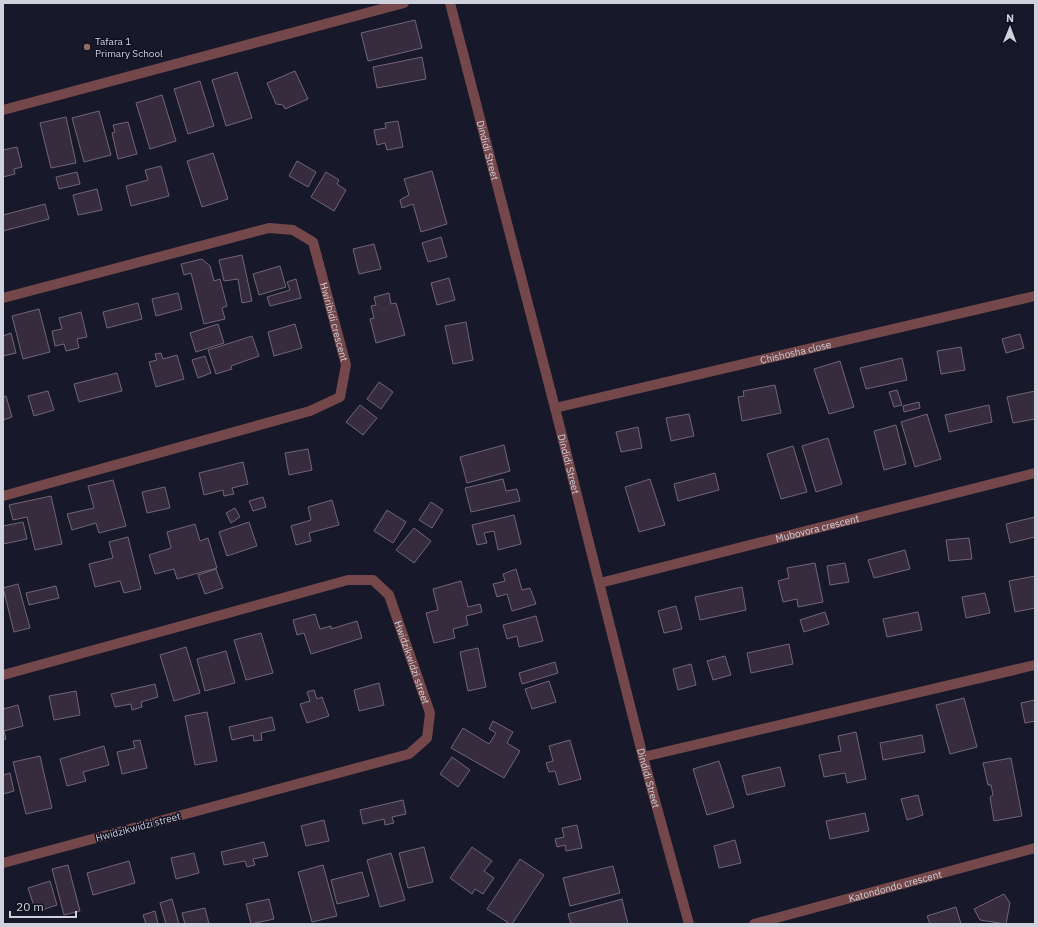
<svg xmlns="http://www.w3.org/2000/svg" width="1038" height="927" viewBox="0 0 1038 927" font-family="'IBM Plex Sans',sans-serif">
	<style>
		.building { fill: #372c3d; stroke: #726578 }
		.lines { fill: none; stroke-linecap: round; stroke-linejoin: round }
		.street { stroke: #74484a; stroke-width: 10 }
		.education-dot { fill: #8d6e63; stroke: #0f1020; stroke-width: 1.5 }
		.labels { text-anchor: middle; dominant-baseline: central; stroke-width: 3; stroke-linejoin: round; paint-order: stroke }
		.poi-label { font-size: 10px; fill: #cfd1dd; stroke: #0f1020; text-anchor: start }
		.street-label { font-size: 10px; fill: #cfd1dd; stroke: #0f1020 }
	</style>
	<rect width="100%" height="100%" fill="#17192a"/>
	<path class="building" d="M415,20L422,48L368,61L361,33Z
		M422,57L426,79L377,88L373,67Z
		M295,71L308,99L285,109L283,105L276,104L267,83Z
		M237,72L252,118L226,126L212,80Z
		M200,81L214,126L188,134L174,89Z
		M162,95L176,141L150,149L136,103Z
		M99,111L111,155L84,162L72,118Z
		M66,117L76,163L51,168L40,123Z
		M398,121L403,147L387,150L385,143L377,145L374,130L386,128L385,123Z
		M128,122L137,154L118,159L112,133L115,132L113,125Z
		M17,147L22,167L14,169L15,174L3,177V150Z
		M213,153L228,199L202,207L187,161Z
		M297,161L316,172L308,187L289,176Z
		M161,166L169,196L131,206L126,186L148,180L145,170Z
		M432,171L447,224L421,232L413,204L402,208L400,200L409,195L404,179Z
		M77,172L80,184L59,189L56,177Z
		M326,172L339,180L337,184L346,190L334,211L311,197Z
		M97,189L102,210L78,215L73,195Z
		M45,204L49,219L3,231V215Z
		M441,237L447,257L428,262L422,243Z
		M374,244L381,269L359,274L353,249Z
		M242,255L252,301L242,303L238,279L224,281L219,260Z
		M202,259L210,266L214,281L220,279L227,306L222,308L225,319L204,324L191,273L184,275L181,264Z
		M280,266L286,287L259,295L253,274Z
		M449,278L455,300L437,305L431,283Z
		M296,279L301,298L270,306L267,297L290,290L287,282Z
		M178,293L182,309L156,316L152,299Z
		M389,293L391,304L396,303L405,335L376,343L370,319L374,318L371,306L376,305L374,297Z
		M138,303L142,319L107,328L103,312Z
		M39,309L50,352L23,359L12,316Z
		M81,312L87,337L77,339L79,348L66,351L64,344L55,346L52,331L62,329L59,318Z
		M466,322L473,360L453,364L445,326Z
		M218,324L224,343L196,352L190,333Z
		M295,324L302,348L274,356L268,332Z
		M11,333L16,353L3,356V336Z
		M1020,334L1024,348L1006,353L1002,339Z
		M252,336L259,356L231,366L232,369L216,374L208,350Z
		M961,347L965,370L941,374L937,351Z
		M161,353L163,359L177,355L184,379L156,387L149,362L157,360L155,354Z
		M205,356L211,373L198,378L192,360Z
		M902,358L907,380L866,389L860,368Z
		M840,361L854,407L829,414L814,369Z
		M117,373L122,391L79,402L74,384Z
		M379,382L393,392L381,409L367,399Z
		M775,385L781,413L742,421L738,397L744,396L743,391Z
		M897,390L902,405L894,407L889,392Z
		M48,391L54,410L34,416L28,396Z
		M1035,391V419L1013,423L1007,397Z
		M6,396L12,417L3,420V397Z
		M919,402L920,408L904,412L903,406Z
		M360,405L377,418L363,435L346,422Z
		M989,405L992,422L949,432L945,415Z
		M689,414L694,436L671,441L666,418Z
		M927,414L941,459L915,467L901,422Z
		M896,425L906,464L884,470L874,431Z
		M638,427L642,448L621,452L616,432Z
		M828,438L842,484L816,492L802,446Z
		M504,445L510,471L467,483L460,457Z
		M793,446L807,492L781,499L767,454Z
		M308,449L312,470L289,475L285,453Z
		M243,462L248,484L232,488L234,494L224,496L223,490L204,495L199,473Z
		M715,473L719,490L678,501L674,484Z
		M503,479L506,491L517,489L520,501L471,512L465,488Z
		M650,479L665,525L639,532L625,487Z
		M113,480L126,526L99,533L96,523L72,530L67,514L94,508L88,486Z
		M165,487L170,508L147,513L142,492Z
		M51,496L62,544L35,550L27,517L13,520L9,505Z
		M263,497L266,507L253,511L249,501Z
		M332,500L339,525L309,533L311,541L296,545L291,526L311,520L308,507Z
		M431,502L443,510L432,528L419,520Z
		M235,508L240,517L231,523L226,513Z
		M387,510L406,522L393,543L374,531Z
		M514,515L521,544L498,550L494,531L484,533L487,543L477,545L472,525Z
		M1035,517V537L1010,543L1006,524Z
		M23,522L27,539L3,544V526Z
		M249,522L257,546L227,556L219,532Z
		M195,524L200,541L208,538L217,568L177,579L174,569L155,574L149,555L171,548L167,532Z
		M414,528L431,541L414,563L396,550Z
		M128,537L141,589L124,593L120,581L95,587L89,564L113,558L109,542Z
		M969,538L972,559L949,561L946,540Z
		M905,550L910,569L874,578L868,560Z
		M815,563L823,602L798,607L797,599L783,602L778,581L789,578L787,568Z
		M845,563L849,582L830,585L827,566Z
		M216,569L223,588L205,594L198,575Z
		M516,569L522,590L530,588L536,604L512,611L507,594L497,597L493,584L505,581L503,574Z
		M1035,576V608L1015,612L1009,581Z
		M461,581L468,607L480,604L482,612L466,616L468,625L453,629L455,638L434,643L426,613L438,610L433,589Z
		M18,584L30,628L14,632L3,588Z
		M56,586L59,598L29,605L26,593Z
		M742,587L746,610L700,620L695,597Z
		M985,593L990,613L966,618L962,597Z
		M676,606L682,629L664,633L658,611Z
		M825,612L829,624L804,632L800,620Z
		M918,612L922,630L887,637L883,619Z
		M315,614L320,629L331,626V629L357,621L362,638L311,654L304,633L297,635L293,620Z
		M536,616L543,641L519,647L517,636L507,639L503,625Z
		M261,633L273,673L246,680L234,640Z
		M789,644L793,664L751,673L747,653Z
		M186,647L200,693L174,701L160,655Z
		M478,648L486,687L468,691L460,652Z
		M226,651L235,683L205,691L197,659Z
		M725,656L731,675L713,680L707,661Z
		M555,662L558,673L522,684L519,673Z
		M691,664L696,685L678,690L673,669Z
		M549,681L556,702L532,709L525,689Z
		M379,683L384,705L359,711L354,690Z
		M155,684L158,697L141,702L142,707L132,710L131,704L115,707L111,694Z
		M314,690L317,699L322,697L329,716L307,723L300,704L310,701L307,692Z
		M76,691L80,715L54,720L49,696Z
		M964,698L977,747L950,754L936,705Z
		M1035,700V721L1025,723L1021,703Z
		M18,705L23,726L4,731L6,739L3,740V709Z
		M207,712L217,761L195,765L185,716Z
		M272,717L275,730L261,733L262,740L254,741L253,735L232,740L229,727Z
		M493,721L513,732L507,743L520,751L504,778L451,748L463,728L489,744L496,733L489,729Z
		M856,732L866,779L847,783L845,773L824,777L819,755L841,751L838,736Z
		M922,735L925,752L883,760L880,743Z
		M140,740L147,768L122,774L117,752L135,748L133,741Z
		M570,740L581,779L559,785L555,771L549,772L546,763L553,761L549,746Z
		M104,746L109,765L83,772L86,781L67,786L60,759Z
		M40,756L52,808L26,814L13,762Z
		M452,757L470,770L458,787L440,774Z
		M1011,758L1022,816L994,821L990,797L993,795L991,785H988L983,763Z
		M719,761L734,807L707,815L693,769Z
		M780,767L785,786L747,795L742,776Z
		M10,773L14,791L3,794V775Z
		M918,795L923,815L907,820L901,799Z
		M403,800L406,814L392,817L394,823L385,825L384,819L363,824L360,810Z
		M865,813L869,831L830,839L826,821Z
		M324,820L329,841L306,846L301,826Z
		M577,825L582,848L566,851L565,845L557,847L555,839L564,837L562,828Z
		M735,840L741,863L719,868L714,846Z
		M264,842L268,856L253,859L255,865L247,867L245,861L224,865L221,852Z
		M424,847L433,882L408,888L399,853Z
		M472,847L492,861L484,871L494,878L483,894L475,889L472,894L450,878Z
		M194,853L199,873L176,879L171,858Z
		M391,853L405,900L380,907L367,860Z
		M520,859L544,875L512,924H510L487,909Z
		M129,861L135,883L93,895L87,873Z
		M68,865L80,911L64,915L52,869Z
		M323,865L337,916L312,922L298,872Z
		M613,866L620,893L570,906L563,878Z
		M362,872L369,896L337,904L331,880Z
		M50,881L57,905L36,912L28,888Z
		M1004,894L1010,903L1006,924L980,920L974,909Z
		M172,899L179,924H166L160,903Z
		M269,899L274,919L251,924L246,904Z
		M622,899L628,924H571L568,914Z
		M956,907L961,924H930L927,916Z
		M205,908L209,924H185L182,913Z
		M155,911L158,924H146L143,915Z"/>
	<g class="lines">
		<g class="street">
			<path id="s1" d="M450,3L555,408L643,757L689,924"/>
			<path d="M3,110L404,3"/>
			<path id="s2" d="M3,298L269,228L293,230L313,242L346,365L340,397L310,411L3,496"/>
			<path id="s3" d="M555,408L1035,296"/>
			<path id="s4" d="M600,583L1035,473"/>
			<path id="s5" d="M3,675L348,580H373L389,595L430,713L427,738L409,754L3,863"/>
			<path d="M643,757L1035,665"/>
			<path id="s6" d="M754,924L1035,848"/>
		</g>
	</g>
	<circle class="education-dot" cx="87" cy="47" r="4"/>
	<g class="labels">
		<g class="poi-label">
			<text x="95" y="41">Tafara 1<tspan x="95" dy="12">Primary School</tspan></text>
		</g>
		<g class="street-label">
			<text stroke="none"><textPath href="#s1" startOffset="152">Dindidi Street</textPath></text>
			<text stroke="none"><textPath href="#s2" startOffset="405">Hwiribidi crescent</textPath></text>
			<text stroke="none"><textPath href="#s3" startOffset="247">Chishosha close</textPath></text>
			<text stroke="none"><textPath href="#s1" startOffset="476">Dindidi Street</textPath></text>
			<text stroke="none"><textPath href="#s4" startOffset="224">Mubovora crescent</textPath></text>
			<text stroke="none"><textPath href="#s5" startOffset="476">Hwidzikwidzi street</textPath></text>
			<text stroke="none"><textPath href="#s1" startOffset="800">Dindidi Street</textPath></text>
			<text transform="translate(138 827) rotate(-15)">Hwidzikwidzi street</text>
			<text stroke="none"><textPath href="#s6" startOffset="146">Katondondo crescent</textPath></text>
		</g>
	</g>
	<rect width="1038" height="927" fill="none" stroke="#cfd1dd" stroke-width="8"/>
	<g transform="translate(1010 28) rotate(1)" stroke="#0f1020" stroke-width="3" paint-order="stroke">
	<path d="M0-3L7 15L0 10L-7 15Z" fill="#cfd1dd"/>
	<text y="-6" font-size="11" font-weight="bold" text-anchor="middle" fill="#cfd1dd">N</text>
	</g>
	<path d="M10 911v6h66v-6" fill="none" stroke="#cfd1dd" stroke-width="2"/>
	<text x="16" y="911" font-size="12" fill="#cfd1dd" stroke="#0f1020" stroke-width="3" paint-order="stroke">20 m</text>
</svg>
